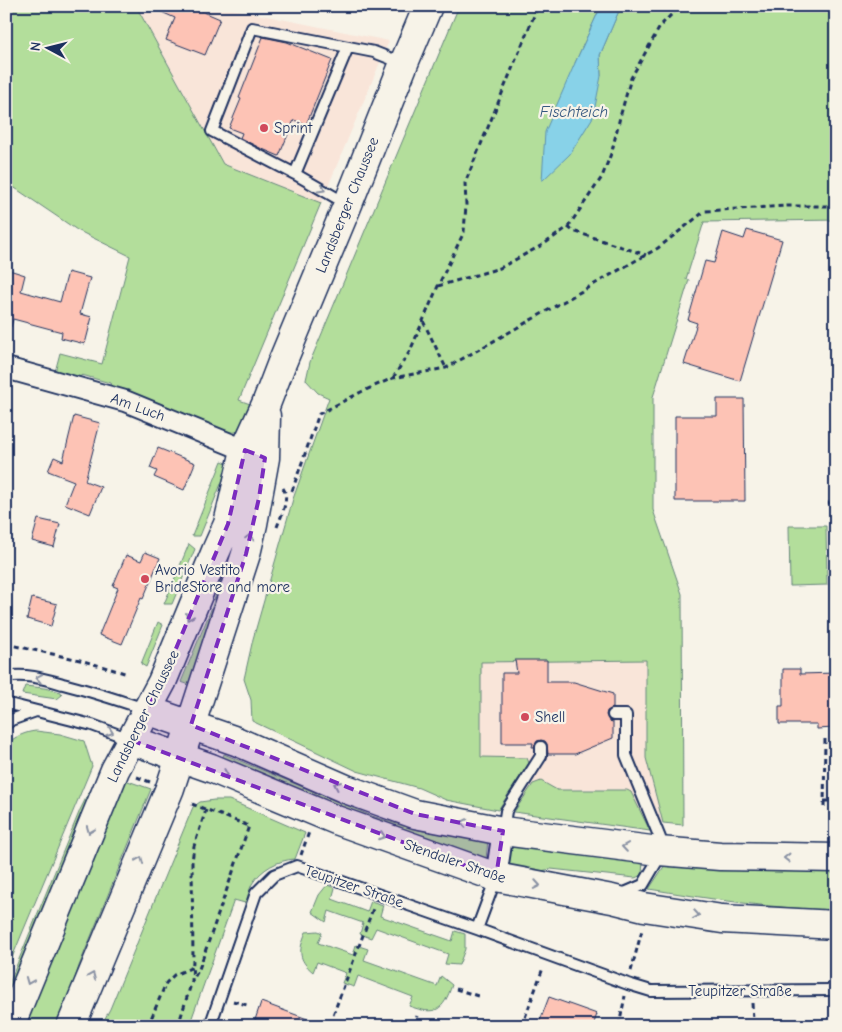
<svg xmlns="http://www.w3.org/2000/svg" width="842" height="1032" viewBox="0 0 842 1032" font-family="'Comic Neue',sans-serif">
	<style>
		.built { fill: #f9e5d9 }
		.green { fill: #b3de9b; stroke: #67867c }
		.water { fill: #88d2e8; stroke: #5c91b1 }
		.building { fill: #fdc3b5; stroke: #1b2f5e }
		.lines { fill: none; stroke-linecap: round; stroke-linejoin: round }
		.lane-casing { stroke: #1b2f5e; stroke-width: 14 }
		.street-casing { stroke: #1b2f5e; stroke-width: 24 }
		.secondary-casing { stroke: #1b2f5e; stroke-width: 31 }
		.primary-casing { stroke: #1b2f5e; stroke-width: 31 }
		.path { stroke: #1b2f5e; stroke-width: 3; stroke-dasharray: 5 4; stroke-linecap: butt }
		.lane { stroke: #f7f3e8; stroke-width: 10 }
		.street { stroke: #f7f3e8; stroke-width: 20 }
		.secondary { stroke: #f7f3e8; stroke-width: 28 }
		.primary { stroke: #f7f3e8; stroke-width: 28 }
		.oneway { stroke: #8991a3 }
		.marked { fill: #7b2cbf; fill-opacity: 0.2; stroke: #7b2cbf; stroke-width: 4; stroke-dasharray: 10 6; stroke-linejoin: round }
		.poi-dot { fill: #d1495b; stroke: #f7f3e8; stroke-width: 2 }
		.labels { text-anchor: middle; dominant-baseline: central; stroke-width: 4.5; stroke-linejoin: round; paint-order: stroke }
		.poi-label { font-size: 15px; fill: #1b2f5e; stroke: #f7f3e8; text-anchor: start }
		.street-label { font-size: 15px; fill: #1b2f5e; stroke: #f7f3e8 }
		.water-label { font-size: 16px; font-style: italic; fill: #365880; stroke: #f7f3e8 }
	</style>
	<rect width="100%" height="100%" fill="#f7f3e8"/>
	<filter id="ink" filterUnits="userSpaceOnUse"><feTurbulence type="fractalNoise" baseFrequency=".02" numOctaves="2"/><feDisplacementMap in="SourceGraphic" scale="10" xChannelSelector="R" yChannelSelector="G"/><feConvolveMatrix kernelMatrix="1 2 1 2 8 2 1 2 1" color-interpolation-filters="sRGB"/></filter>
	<g filter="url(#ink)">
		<path class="built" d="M136,6H218L389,41L321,203L223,164Z
			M646,660V758L663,823L579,814L481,798V662Z"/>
		<path class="green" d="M6,6H136L223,164L321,203L239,400L253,405C247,420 246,435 227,432L167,407L113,389L110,383L82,375L77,379L55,372L60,353L102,364L130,256L77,230L6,182Z
			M459,6H601L575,63L601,76L600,55L621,6H836V220L704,222L686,279L689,280L653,397V510L682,594L683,825L663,823L646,758V660L481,662V757L527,758L529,763L498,810L446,800L419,788L357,771L252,721L251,700L244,679L253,639L293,499L329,398L318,393L306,380L310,362Z
			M222,461L229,464L227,469L200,536H192Z
			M247,504L193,686L181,682L212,607L243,507Z
			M789,526H826L827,585L790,586Z
			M189,544L195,549L172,604H164Z
			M158,622L163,625L146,667L141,664Z
			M25,686L44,688L61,692L62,695L57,699L22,694Z
			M36,731L60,734L84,741L92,766L6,972V744C15,737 25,732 36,731Z
			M224,754L372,816C391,822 410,829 430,832C448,835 467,836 485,837L488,840L486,859L483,861L449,852L221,761Z
			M122,779L151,789L79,966L59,1026H21Z
			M541,781L557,790H627L631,792L650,831L514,812L533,784Z
			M96,784L6,1008V991L80,810L89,792Z
			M214,800H229L305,833L295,859C278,860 261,869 252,884C249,890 248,897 245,903L234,900L189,1026H101L110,1009L193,807L200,802Z
			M511,842L643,859L642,875L635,878L551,869L531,873L506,867Z
			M667,862L836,868V910C773,909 711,899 649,889Z
			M327,885L335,888L332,899L367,912L371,901L383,905L380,916L452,941L455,931L465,934V949L459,965L445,964L448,954L376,928L371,938L360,934L363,923L329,911L326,922L312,912L319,895Z
			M318,931L322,933L318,943L353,955L356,945L368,949L364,960L437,986L441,976L452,985C443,1011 436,1016 409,1006L413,997L358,976L354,987L342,983L346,973L317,962L313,972C297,959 299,949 306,932Z"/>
		<path class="water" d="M601,6H621L600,55L601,76L593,117L570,154L542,181L545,132L575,63Z"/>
		<path class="building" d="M148,6H190L220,19L205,55L166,40L175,18Z
			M263,37L287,42L332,60L306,125L294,120L279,156L260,148L240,138L242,133L229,128L241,99L239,98Z
			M747,230L782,240L740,381L684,364L697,323L688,320L705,261L714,263L723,232L744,239Z
			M6,269L25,275L21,291L60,302L68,272L90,278L80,314L92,317L85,344L61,338L62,332L13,319L11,327L6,326Z
			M717,399H744L745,501H675V416H717Z
			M74,416L100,423L85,481L101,487L90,514L65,504L74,481L48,471L54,457L63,461Z
			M158,448L195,463L184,490L154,477L157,471L150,468Z
			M38,519L60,524L54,547L32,541Z
			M145,552L160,558L143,599L141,598L122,644L99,635L118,588L113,586L126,555L141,561Z
			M32,598L57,604L51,626L27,619Z
			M515,660H547V682H574L613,694V708L607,711L606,715L609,721L613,722V738L575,754H548L547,744L545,741L541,740L537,741L534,747H532L533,743H502V673H517Z
			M783,669H800V674L836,673V691H834V728L817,729V724H779V706H783Z
			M549,997L597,1014L593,1026H538Z
			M261,1002L321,1024L320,1026H253Z"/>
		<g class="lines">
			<defs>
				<path id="lane" d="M295,174L348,47
					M347,204L295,174L212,131L252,28L374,52L402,63
					M6,677C25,673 45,679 63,684C91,691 118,700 145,709
					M6,705H13L92,725L130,739
					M613,715H626V755L660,838L659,851L656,863L643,885L622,894
					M6,724L11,720L36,711
					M503,831L506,811L541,756V747
					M477,929L496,878
					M210,1026L256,893L274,875L297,866L477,929L628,984L651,991L834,990"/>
				<path id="street" d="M6,368L125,401L257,455
					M496,877L503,831"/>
				<path id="secondary" d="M147,710L236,741L346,789L415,814L503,831L659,851L720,856L836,858
					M131,740L211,768L336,820L496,877L612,899L644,907L722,919L836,925"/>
				<path id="primary" d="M10,1026L115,770L162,682L216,551L228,524L245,450L266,404L281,365L348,204L404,63L428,6
					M71,1026L170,788L200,696L246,554L253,524L265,458L266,416"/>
			</defs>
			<use href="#lane" class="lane-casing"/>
			<use href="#street" class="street-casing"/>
			<use href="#secondary" class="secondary-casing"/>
			<use href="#primary" class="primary-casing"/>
			<path class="path" d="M568,227L573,231L646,255
				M438,286L500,268L544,244L568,227L602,177L612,151L620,117L631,78L661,25L680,6
				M423,321L446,368
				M393,378L410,351L438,286L464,232L466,205L465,183L538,6
				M292,491L319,414L361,392L393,378L446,368L658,248L705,211L787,206H836
				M828,503H836
				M277,527C281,516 290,499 283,488
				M6,644L80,660L128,674
				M137,777L150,782
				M824,801H836
				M192,804L249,826L199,969L192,981
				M824,807L825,738
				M301,855L309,832
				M631,971L642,930
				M456,989L478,996
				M233,1001L247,1005
				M752,1003L753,1020
				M333,1015L374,906
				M148,1026L166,983L174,975L193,967
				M178,1026L192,981L193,960L192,862L194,846L206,810
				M414,1026L417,1016
				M522,1026L543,968
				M619,1026L625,996"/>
			<use href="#lane" class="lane"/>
			<use href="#street" class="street"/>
			<use href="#secondary" class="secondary"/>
			<use href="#primary" class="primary"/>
		</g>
		<defs><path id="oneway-chevron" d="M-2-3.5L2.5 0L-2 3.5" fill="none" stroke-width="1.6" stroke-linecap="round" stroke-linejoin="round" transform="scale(1.25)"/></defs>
		<g class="oneway">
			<use href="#oneway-chevron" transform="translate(322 189) rotate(30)"/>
			<use href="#oneway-chevron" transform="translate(250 537) rotate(-75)"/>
			<use href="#oneway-chevron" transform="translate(189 617) rotate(113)"/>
			<use href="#oneway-chevron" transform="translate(39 678) rotate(-169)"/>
			<use href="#oneway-chevron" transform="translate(110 732) rotate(20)"/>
			<use href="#oneway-chevron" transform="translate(225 774) rotate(22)"/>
			<use href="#oneway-chevron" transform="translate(337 785) rotate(-156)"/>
			<use href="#oneway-chevron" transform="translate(464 823) rotate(-169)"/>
			<use href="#oneway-chevron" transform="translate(90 830) rotate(112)"/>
			<use href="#oneway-chevron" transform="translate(382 836) rotate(20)"/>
			<use href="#oneway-chevron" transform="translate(625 847) rotate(-172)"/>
			<use href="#oneway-chevron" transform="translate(787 858) rotate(180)"/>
			<use href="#oneway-chevron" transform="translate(140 860) rotate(-68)"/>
			<use href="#oneway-chevron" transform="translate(537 885) rotate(10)"/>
			<use href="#oneway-chevron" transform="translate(696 915) rotate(9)"/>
			<use href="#oneway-chevron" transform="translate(92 976) rotate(-67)"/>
			<use href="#oneway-chevron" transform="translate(29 981) rotate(112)"/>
		</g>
	</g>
	<path class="marked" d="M245,450L265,458L259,498L246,554L191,725L415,814L503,831L496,877L131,740L162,682L228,524Z"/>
	<g class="poi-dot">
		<circle cx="264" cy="128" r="5"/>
		<circle cx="145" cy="579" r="5"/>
		<circle cx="525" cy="717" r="5"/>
	</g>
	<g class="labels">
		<g class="poi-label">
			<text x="274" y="128">Sprint</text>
			<text x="155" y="570">Avorio Vestito<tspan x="155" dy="17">BrideStore and more</tspan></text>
			<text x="535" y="717">Shell</text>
		</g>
		<g class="street-label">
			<text transform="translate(347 205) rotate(-68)">Landsberger Chaussee</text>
			<text transform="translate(138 407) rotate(20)">Am Luch</text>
			<text transform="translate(143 716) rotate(-64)">Landsberger Chaussee</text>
			<text transform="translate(455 861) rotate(19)">Stendaler Straße</text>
			<text transform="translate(354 886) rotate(19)">Teupitzer Straße</text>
			<text x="740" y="991">Teupitzer Straße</text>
		</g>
		<g class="water-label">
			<text x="574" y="112">Fischteich</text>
		</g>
	</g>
	<rect width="842" height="1032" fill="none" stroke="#f7f3e8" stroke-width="25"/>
	<rect x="12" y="12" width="817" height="1007" fill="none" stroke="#1b2f5e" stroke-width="2" filter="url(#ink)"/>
	<g transform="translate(48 48) rotate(277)" stroke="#f7f3e8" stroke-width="4" paint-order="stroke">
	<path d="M0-4L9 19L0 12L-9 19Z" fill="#1b2f5e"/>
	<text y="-8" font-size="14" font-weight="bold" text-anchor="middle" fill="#1b2f5e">N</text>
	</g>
</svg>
